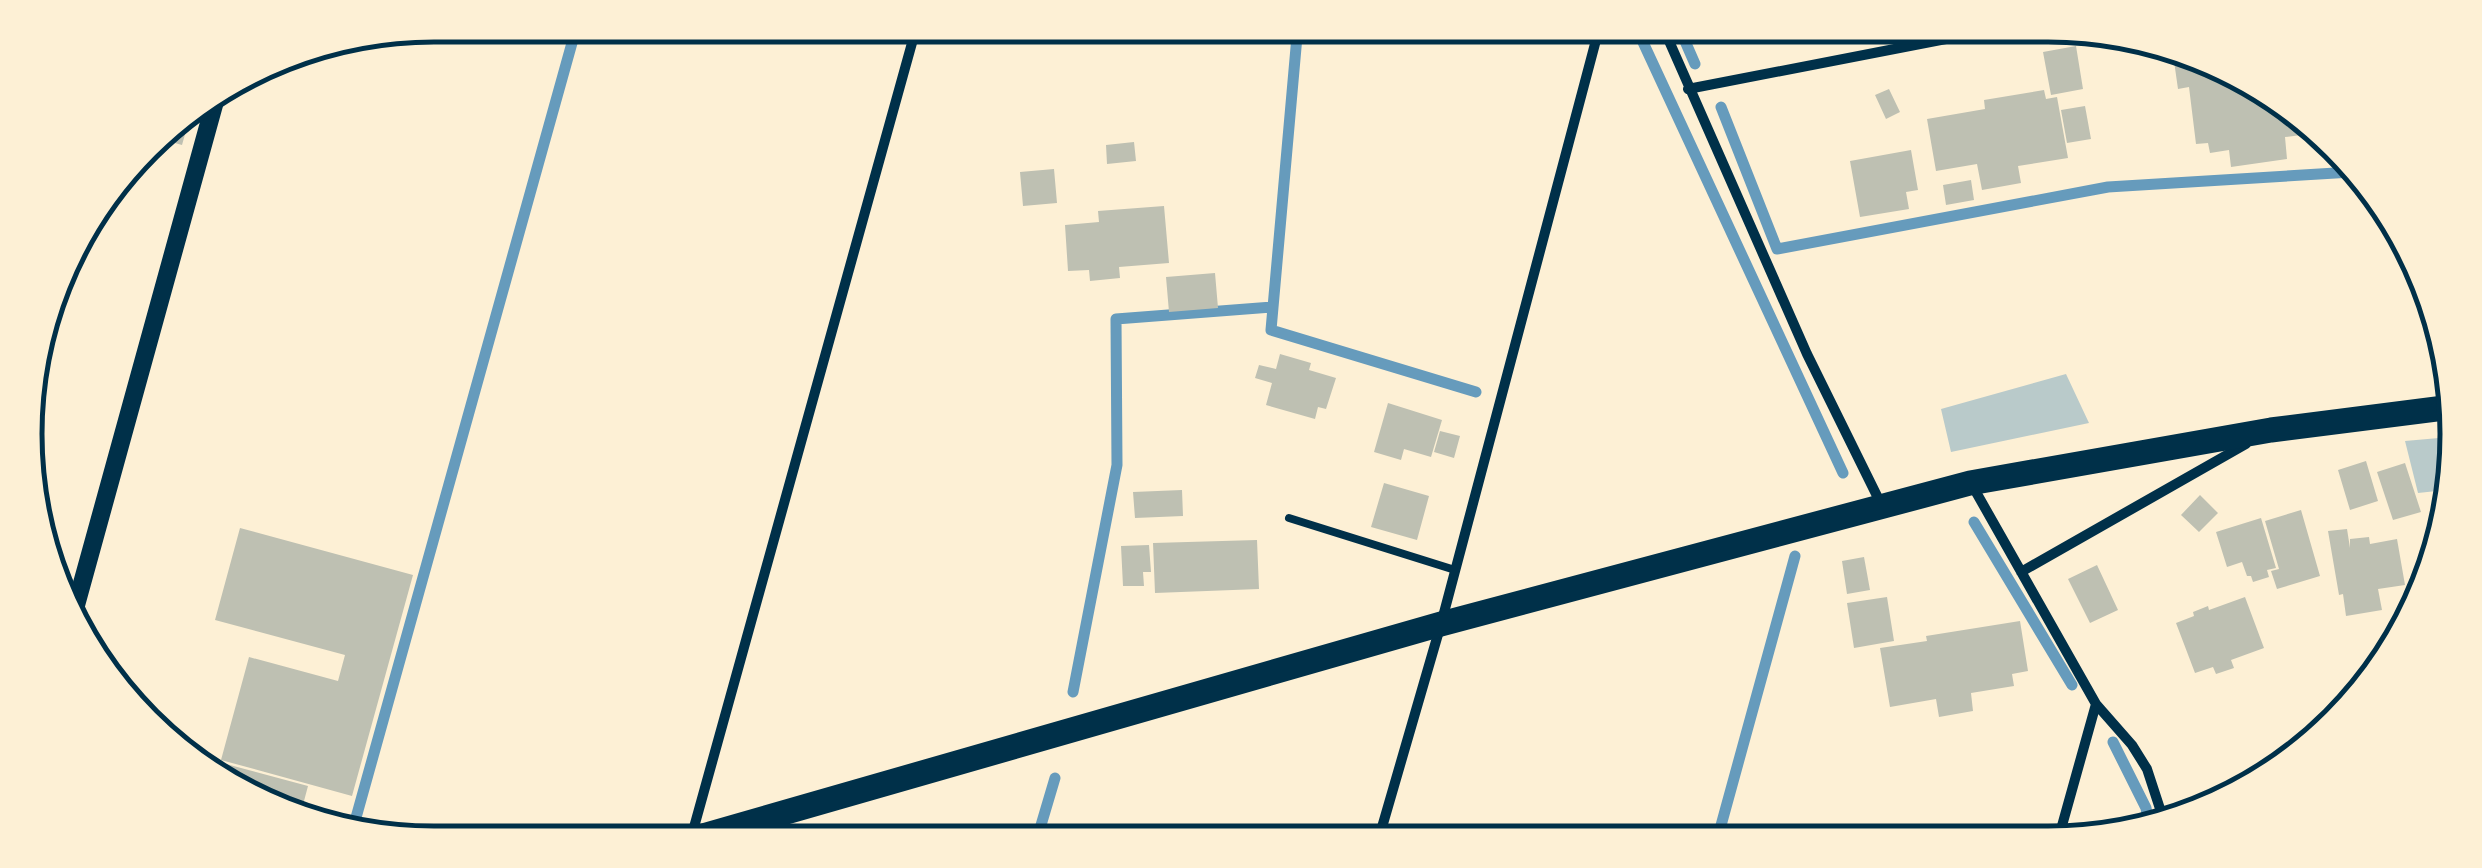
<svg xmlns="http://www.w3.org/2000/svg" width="2482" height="868" viewBox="0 0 2482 868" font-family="Helvetica,sans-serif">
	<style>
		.green { fill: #b9caca }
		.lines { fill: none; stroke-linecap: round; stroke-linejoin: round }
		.stream { stroke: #669bbc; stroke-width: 11 }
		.building { fill: #bec0b2 }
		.service { stroke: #003049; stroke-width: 8 }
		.minor { stroke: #003049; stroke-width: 10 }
		.tertiary { stroke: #003049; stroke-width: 18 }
		.primary { stroke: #003049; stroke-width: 25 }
		.rim { fill: none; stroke: #003049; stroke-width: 5 }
	</style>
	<rect width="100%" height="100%" fill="#fdf0d5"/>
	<path class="green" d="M2066,374L2089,423L1951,452L1941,409Z
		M2450,437L2446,490L2418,493L2405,441Z"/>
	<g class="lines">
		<path class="stream" d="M1298,25L1271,330L1476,392
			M1635,25L1843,473
			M1678,25L1695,64
			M1721,107L1777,249L2108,187L2352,172
			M1974,522L2072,685
			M1073,692L1117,465L1116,319L1273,307
			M2113,742L2146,808L2149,825
			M352,832L577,25
			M1717,840L1795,556
			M1036,842L1055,778"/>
	</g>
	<path class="building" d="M2076,46L2083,89L2051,95L2043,52Z
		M2180,52L2297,109L2317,133L2285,137L2287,159L2231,167L2229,150L2210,153L2208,143L2196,144L2189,87L2178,89L2174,61L2181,60Z
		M1889,89L1900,112L1886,119L1875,95Z
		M2044,90L2046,99L2057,97L2068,158L2018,166L2021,183L1982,190L1977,164L1936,171L1927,119L1985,109L1984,100Z
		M2085,106L2091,139L2067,143L2061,110Z
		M187,112L191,113L182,145L157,138L164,127Z
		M1134,142L1136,161L1107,164L1106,145Z
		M1911,150L1918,190L1906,192L1909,209L1860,217L1850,161Z
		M1054,169L1057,203L1023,206L1020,172Z
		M1971,180L1974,200L1946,205L1943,185Z
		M1164,206L1169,263L1119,267L1120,278L1090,281L1089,270L1068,271L1065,225L1099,222L1098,211Z
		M1215,273L1218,308L1169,312L1166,277Z
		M1280,354L1311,363L1309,370L1336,378L1326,409L1318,407L1315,419L1266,405L1272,383L1255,378L1259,365L1276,369Z
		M1388,403L1442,420L1431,457L1404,449L1401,460L1374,452Z
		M1440,431L1460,436L1454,458L1434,452Z
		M2366,461L2378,501L2350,510L2338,470Z
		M2405,463L2421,512L2393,520L2377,472Z
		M1384,483L1429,496L1417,540L1371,527Z
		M1182,490L1183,516L1135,518L1133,492Z
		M2200,495L2218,513L2199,532L2181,515Z
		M2301,510L2320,576L2277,589L2271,571L2279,569L2265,521Z
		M2261,518L2276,568L2267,570L2269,577L2253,582L2251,576H2247L2242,562L2227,567L2216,532Z
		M240,528L413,575L352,796L221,760L249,657L338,681L345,655L215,620Z
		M2347,529L2350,548V539L2369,537L2370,544L2397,539L2405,585L2378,589L2382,610L2346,616L2343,594L2339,595L2328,531Z
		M1257,540L1259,589L1155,593L1153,543Z
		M1149,545L1151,572H1143L1144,586H1123L1121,546Z
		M1864,557L1870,590L1847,594L1842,561Z
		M2097,565L2118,610L2090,623L2068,579Z
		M1887,597L1894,641L1854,648L1847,603Z
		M2245,597L2264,648L2231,660L2234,668L2216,674L2213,667L2195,673L2176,623L2194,616L2193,612L2208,606L2209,610Z
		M2020,621L2028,671L2012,674L2014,686L1971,693L1973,711L1939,717L1936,699L1890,707L1880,648L1927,641L1926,636Z
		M185,753L308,786L300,816L206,774Z"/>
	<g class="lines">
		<path class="service" d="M1289,518L1455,570"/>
		<path class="minor" d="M1662,25L1807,354L1881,504
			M1688,89L2018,25
			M1972,485L2096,704L2132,745L2147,769L2164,821
			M2021,572L2246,444
			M691,838L917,25
			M2058,840L2096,704
			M1378,841L1441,624L1600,25"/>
		<path class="tertiary" d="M73,616L217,94"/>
		<path class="primary" d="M682,842L1441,624L1970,483L2271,430L2452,407"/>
	</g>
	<path d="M0 0H2482V868H0ZM434 42H2048A392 392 0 0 1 2440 434V434A392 392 0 0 1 2048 826H434A392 392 0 0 1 42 434V434A392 392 0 0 1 434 42Z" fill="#fdf0d5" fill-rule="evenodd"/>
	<path class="rim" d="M434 42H2048A392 392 0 0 1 2440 434V434A392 392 0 0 1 2048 826H434A392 392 0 0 1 42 434V434A392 392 0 0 1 434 42Z"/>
</svg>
